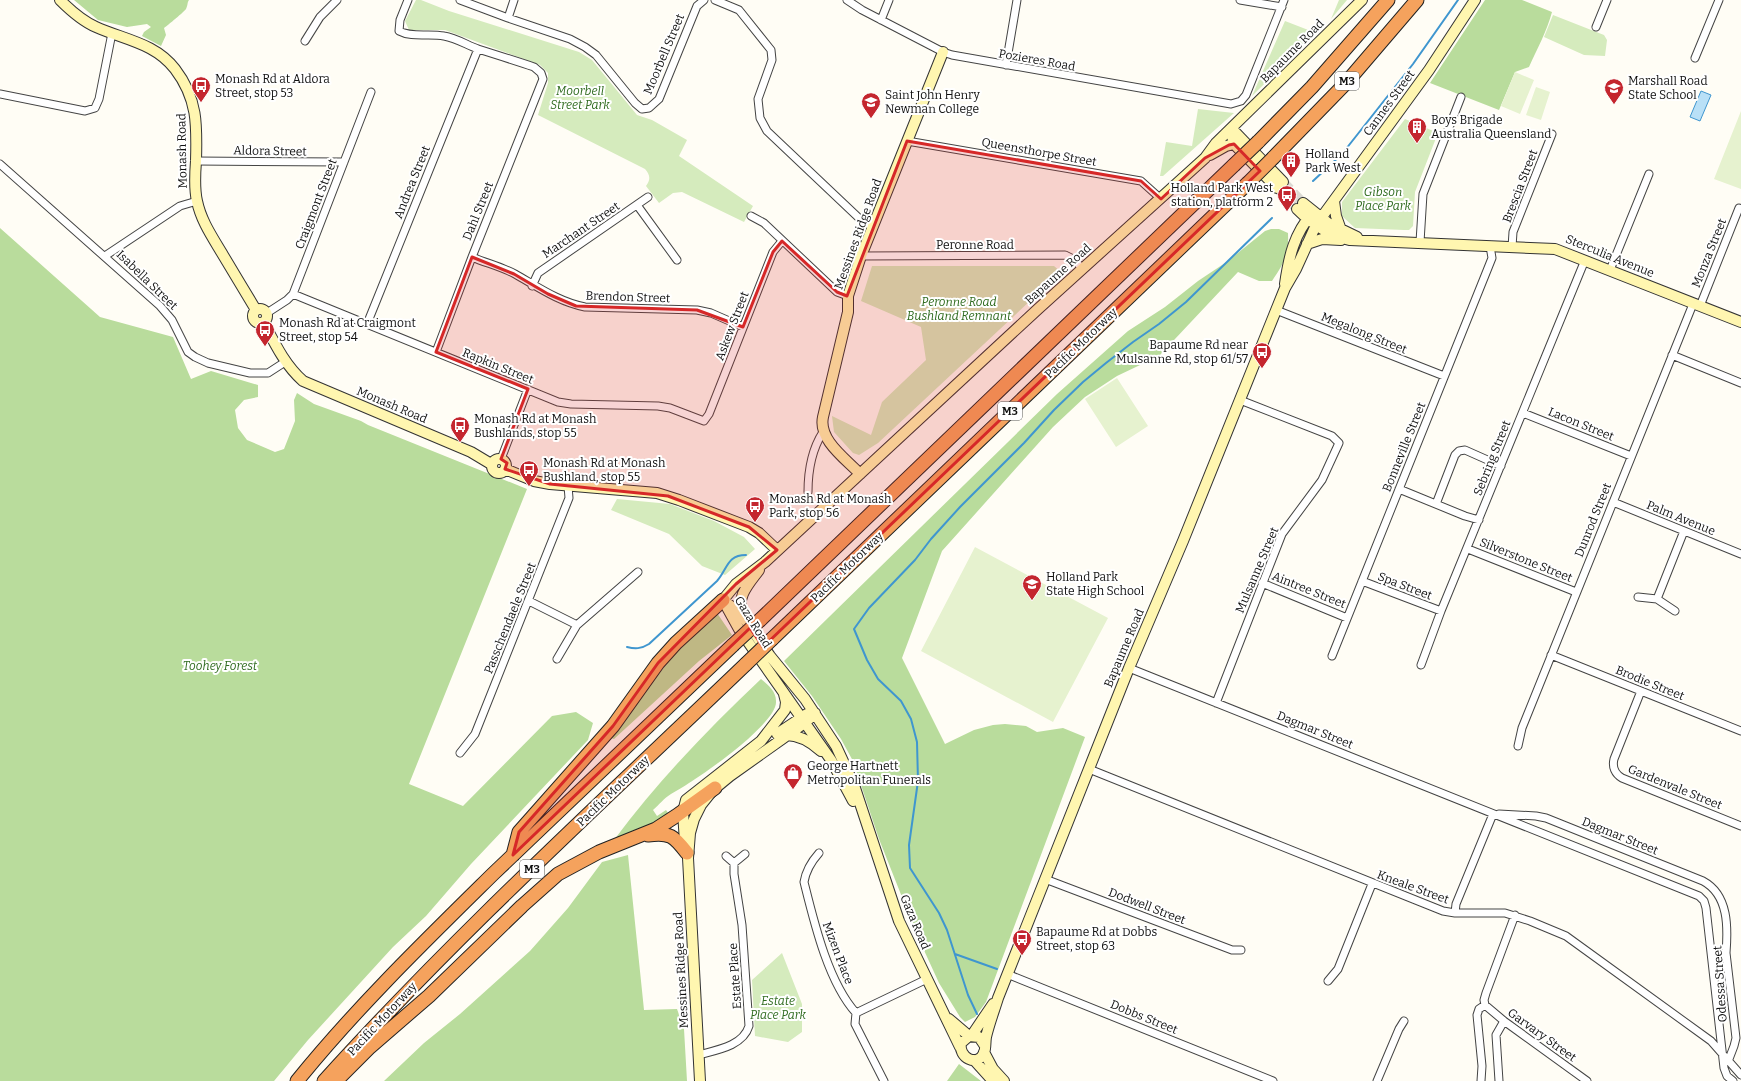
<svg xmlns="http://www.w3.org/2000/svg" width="1741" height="1081" viewBox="0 0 1741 1081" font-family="Bitter,serif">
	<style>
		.green { fill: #d5ebbd }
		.forest { fill: #b9dc9c }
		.pitch { fill: #e6f2cf }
		.water { fill: #b9e0f7; stroke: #3f96cf }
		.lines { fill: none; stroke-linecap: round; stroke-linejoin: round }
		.stream { stroke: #3f96cf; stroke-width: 2 }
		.secondary-tunnel { stroke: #dbdad3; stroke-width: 10; stroke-dasharray: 10 5; stroke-linecap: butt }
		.street-casing { stroke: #444; stroke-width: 9 }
		.secondary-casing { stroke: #333; stroke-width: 12 }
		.highway-casing { stroke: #222; stroke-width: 15 }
		.street { stroke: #fff; stroke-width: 7 }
		.secondary { stroke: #fff6b0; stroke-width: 10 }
		.highway { stroke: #f5a25d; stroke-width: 13 }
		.highway-bridge-casing { stroke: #222; stroke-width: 15; stroke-linecap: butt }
		.highway-bridge { stroke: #f5a25d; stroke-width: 13 }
		.marked { fill: #d62828; fill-opacity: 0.2; stroke: #d62828; stroke-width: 3; stroke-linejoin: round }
		.labels { text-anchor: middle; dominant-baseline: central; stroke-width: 4; stroke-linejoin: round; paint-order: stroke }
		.shield { fill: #fff; stroke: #585858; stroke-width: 1 }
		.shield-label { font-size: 11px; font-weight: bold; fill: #111 }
		.street-label { font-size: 12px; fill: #111; stroke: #fff }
		.poi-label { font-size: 12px; fill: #111; stroke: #fff; text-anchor: start }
		.park-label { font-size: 12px; font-style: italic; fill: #2f6b1f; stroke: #fff }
	</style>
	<rect width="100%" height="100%" fill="#fffdf5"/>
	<path class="green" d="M416,0H421L449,11L579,52L592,60L637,115L652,120L687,140L679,156L753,206L744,222L682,192L673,193L659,203L646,186C651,179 650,175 645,169L538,115L548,83V73L540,65L445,30H409L405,21Z
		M1339,0H1347L1331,19Z
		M1553,15L1604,35L1607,40L1605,56L1584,55L1544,37Z
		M1285,21L1316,33L1252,96Z
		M1198,109L1234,113L1163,176H1160L1166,142L1192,146Z
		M1405,119L1438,133L1415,192L1413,226L1409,230H1404L1355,228L1342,216V202Z
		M872,266H1054L1061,272L878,443L859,455L853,453L834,432L832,416L871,435L882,402L926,360L921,327L861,301Z
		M617,499L670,504L714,521L744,537L755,549L725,575L702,566L669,534L611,510Z
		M782,953L802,1004V1032L788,1042L755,1036L752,980Z"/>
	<path class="forest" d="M74,0H189C187,3 188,5 186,9C185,11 167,26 164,28L166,35L161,46L142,36L144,32L151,27L147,24L127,27L98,20Z
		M1485,0H1522L1552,12C1547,31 1537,49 1529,67L1515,72L1499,110L1430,83Z
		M0,228L100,317L173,337L191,379L211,371L258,385V397L244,400L235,410L238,428L247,440L275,452L284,449L295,421L294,400L297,393L314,404L361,421L368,425L527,489L409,784L463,806L552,716L576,712L593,723L588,740L471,864L426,916L393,947L308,1040L274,1081H0Z
		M1271,229H1279L1288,233C1289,255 1284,263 1272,281H1259L1238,272L1159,356L1117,376L1085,397L1053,427L942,551L902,658L945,744L974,730L993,725L1005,724L1026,726L1037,732L1063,728L1085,737L986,1002L975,1017L965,1022L960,1017L939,983L917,935L879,839L853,761L841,739L812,696L784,661L1057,394L1128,331L1165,307L1198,281L1228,261L1265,231Z
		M717,613L732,635L699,661L614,739L611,738L650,685L673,656Z
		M761,679C768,685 776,691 776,701C778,722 707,772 689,783C684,787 677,790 671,794C664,798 659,805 653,810L657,816L666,810L668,813C654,827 633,832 614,840C658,781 708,729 761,679Z
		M628,855L644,1010L677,1009L684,1029L687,1081H384L424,1043L460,1014L530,951L568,908L602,862Z
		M959,1064L981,1081H947Z"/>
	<path class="pitch" d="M1515,72L1534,80L1520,114L1501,106Z
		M1536,87L1550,92L1541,120L1526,115Z
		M1741,111V189L1714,179Z
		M1117,378L1148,426L1116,447L1085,399Z
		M975,547L1108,618L1053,722L921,651Z"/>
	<path class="water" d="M1701,91L1711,95L1700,121L1690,117Z"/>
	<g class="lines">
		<path class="stream" d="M1313,181L1342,154L1413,64L1458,0
			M627,647C635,649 641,649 649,644L717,581C728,568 727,555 746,555
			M955,954L997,969
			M977,1014L968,995L947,930L939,913L910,868L909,845L918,781L917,742L911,719L901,701L878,679L867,660L854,629L869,608L915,560L931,539L960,507L1024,443L1054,410L1083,382L1106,363L1133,342L1159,324L1186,302L1272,218"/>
		<path class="secondary-tunnel" d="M1283,182L1303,203
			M1277,188L1297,209"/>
		<defs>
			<path id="street" d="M408,0L400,20L399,31C412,38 429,33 444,36C456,38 467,45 478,49C497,55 516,61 534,67L541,73L543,79L472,257L436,352
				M460,0L508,18L570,39L585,47L596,55L635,103L642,109L649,108L659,99L697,6L704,0
				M715,0L739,10L771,50L772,60L758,99L760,118L767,131L861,220L873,227
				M847,0L862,10L943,52L952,55L1231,104L1241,101L1246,95L1284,0
				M1240,0L1282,7
				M508,18L514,0
				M881,20L889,0
				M1596,27L1607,0
				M305,41L320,17L337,0
				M1695,58L1719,0
				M1006,65L1017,0
				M0,94L85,111L95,108L99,99L112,33
				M907,141L1141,181L1161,199
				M196,161L344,162
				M0,164L160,306L172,320L188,352L195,357L208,363L250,373H268L285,362
				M637,205L677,260
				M751,216L764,223L837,292L848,296
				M1420,242L1423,194L1461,97
				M1512,247L1513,232L1552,134
				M105,256L180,206L197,201
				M861,256L1065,255L1073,259L1083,269
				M472,257C486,263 502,267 515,274C538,287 559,302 585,307L697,310L711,313L743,327
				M1610,270L1649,174
				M532,286L538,273L648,197
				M293,294L558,402L571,404L658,406L670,408L704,421L709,414L773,252L782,241
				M1700,306L1739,208
				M1276,310L1444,376
				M267,313L287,300L293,294L371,92
				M367,324L478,49
				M1672,355L1741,383
				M1523,413L1631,456
				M501,459L528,389
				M1399,489L1465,516L1479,520
				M808,492C808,472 812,449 823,432
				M1613,502L1741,554
				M1436,504L1455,455L1459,451L1465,450L1501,466
				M1468,549L1576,592
				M1362,581L1441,611
				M1262,583L1347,618
				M1638,597L1657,599L1675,611
				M1657,599L1684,531
				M529,601L577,625
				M1551,655L1741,731
				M1332,656L1488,268L1492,258L1490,246
				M557,659L577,625L638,572
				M1421,665L1441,611L1585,260
				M1129,668L1699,896L1704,901L1706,908L1724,1068L1727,1076L1733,1081
				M1641,691L1614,759C1612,767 1615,774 1622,778L1741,826
				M1216,703L1282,534L1322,480L1339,443L1332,436L1240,400
				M1518,746L1522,728L1693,304
				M460,753L475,734L569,498L568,486
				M1089,769L1443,911L1455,913H1505L1530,921L1566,936L1711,1041L1741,1075
				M1499,814L1536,816L1546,818L1703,881C1729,895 1728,928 1726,953L1736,1038L1734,1046L1729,1059
				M819,853C811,862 806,870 804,882C814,922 828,982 856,1013
				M726,856L734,863L745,854
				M1045,879L1232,950H1241
				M1455,913L1456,904L1493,814
				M1007,974L1273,1081
				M1328,981L1338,969L1372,884
				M1485,1005L1504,1021L1587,1081
				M1485,1005L1484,1000L1486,993L1515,915
				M856,1013L927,979
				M856,1013L855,1024L884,1081
				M698,1055C717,1050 743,1046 749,1026L742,925L734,874V863
				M1377,1081L1399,1029L1404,1021
				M1481,1081L1482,1066L1477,1015L1479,1009L1485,1005
				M1499,1081L1496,1035L1504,1021"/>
			<path id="secondary" d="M60,0C71,11 82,21 96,27C125,40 155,43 175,69C198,99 197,126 196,161C195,174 194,188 197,201C201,221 213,238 223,255C234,273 245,292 256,310
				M1231,129L1233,141L1236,146L1277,188
				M1232,129L1283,182
				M1210,155L1226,146L1234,144
				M1334,201L1336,216L1341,230
				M1303,203L1328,223L1357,237
				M1297,209C1311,223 1330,236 1350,240L1555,249L1741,322
				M1307,244L1322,239L1341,240
				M1285,284C1289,256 1294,234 1313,212
				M253 316a7 7 0 1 1 14 0a7 7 0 1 1-14 0Z
				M264,323C275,344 285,365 303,381L471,452L491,464
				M492 466a7 7 0 1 1 14 0a7 7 0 1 1-14 0Z
				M505,469L534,481L550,484L657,493L679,500L749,527L759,533L777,550
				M860,474C846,459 818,440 823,417L848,312V296L861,256L943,52
				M723,600L736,584L765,562L1038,309L1205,158L1216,143L1362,0
				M723,600L742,615L770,656L805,699L836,746L854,785L899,921L960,1047
				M723,600L739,629L831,760L853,801
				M742,615C736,596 749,584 759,570
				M777,734L807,714
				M786,735C800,735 811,742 821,751
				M685,842L683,812L686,800L761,741L785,710L786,702L784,694
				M949,1019L969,1036
				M972,1035L993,1004
				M985,1046L979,1037L969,1036L961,1043C958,1057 977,1068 984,1053C986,1048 985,1042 986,1037C989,1024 994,1011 998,998L1129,668L1183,541L1285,288L1296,269L1316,225L1429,70L1475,0
				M984,1052L993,1069L1004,1081
				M974,1060L993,1081
				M700,1081L688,858L690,833L694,819L701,805L713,790L730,776L806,722L815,713"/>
			<path id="highway" d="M1258,142L1312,87L1388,0
				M1273,158L1346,83L1417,0
				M760,620L1234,165
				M772,639L1248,183
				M648,835C670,832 674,836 687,853
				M513,855L519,832L613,726L658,663L676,643L723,600
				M297,1081C357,1007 425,941 493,874C573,797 653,721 733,645
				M324,1081C457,934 603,801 746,664
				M336,1081L370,1047L429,996L522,906L558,874L599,852L656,829L676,816L715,788"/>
		</defs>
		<use href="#street" class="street-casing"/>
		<use href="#secondary" class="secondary-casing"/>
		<use href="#highway" class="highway-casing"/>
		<use href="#street" class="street"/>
		<use href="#secondary" class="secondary"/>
		<use href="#highway" class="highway"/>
		<defs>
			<path id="highway-bridge" d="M1234,165L1258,142
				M1248,183L1273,158
				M733,645L760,620
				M746,664L772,639"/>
		</defs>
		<use href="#highway-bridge" class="highway-bridge-casing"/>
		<use href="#highway-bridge" class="highway-bridge"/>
	</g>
	<path class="marked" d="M907,141L1141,181L1161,199L1205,158L1229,145L1234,144L1260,171L763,647L750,628L513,855L519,832L613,726L658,663L736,584L777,550L749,527L668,496L550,484L505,469L507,463L501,459L528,389L436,352L472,257L514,274L548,294L576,306L697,310L743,327L773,252L782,241L837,292L847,296Z"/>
	<defs>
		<symbol id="bus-pin" viewBox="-11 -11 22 30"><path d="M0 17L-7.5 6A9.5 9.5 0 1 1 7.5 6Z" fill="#c4262e" stroke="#fff"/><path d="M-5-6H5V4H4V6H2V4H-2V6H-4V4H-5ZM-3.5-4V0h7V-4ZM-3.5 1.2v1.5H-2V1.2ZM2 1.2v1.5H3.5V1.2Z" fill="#fff"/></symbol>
		<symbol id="school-pin" viewBox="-11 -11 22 30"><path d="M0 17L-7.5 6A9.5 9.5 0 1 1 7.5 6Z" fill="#c4262e" stroke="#fff"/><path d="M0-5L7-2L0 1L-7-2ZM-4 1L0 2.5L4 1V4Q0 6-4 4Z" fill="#fff"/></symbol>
		<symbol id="university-pin" viewBox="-11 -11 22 30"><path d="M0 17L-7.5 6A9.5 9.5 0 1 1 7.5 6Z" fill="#c4262e" stroke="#fff"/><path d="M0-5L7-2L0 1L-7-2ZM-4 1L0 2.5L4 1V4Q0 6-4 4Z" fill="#fff"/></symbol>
		<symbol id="building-pin" viewBox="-11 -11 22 30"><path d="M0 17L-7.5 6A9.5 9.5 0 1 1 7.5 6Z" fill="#c4262e" stroke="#fff"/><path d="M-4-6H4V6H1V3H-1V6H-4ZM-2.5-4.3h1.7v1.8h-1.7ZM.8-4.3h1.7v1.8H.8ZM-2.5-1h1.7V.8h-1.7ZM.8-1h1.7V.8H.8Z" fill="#fff"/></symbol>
		<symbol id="shop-pin" viewBox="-11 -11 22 30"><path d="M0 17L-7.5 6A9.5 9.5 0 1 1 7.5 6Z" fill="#c4262e" stroke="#fff"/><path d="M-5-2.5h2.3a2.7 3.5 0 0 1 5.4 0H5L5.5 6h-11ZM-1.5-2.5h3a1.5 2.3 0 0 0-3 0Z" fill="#fff"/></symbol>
	</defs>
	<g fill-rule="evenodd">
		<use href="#bus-pin" x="190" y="75" width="22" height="30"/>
		<use href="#school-pin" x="1603" y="77" width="22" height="30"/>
		<use href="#university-pin" x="860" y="91" width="22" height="30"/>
		<use href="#building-pin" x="1406" y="116" width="22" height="30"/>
		<use href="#building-pin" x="1280" y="150" width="22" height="30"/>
		<use href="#bus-pin" x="1276" y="184" width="22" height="30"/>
		<use href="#bus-pin" x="254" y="319" width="22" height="30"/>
		<use href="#bus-pin" x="1251" y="341" width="22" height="30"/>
		<use href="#bus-pin" x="449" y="415" width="22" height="30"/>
		<use href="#bus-pin" x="518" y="459" width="22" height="30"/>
		<use href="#bus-pin" x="744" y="495" width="22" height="30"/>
		<use href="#school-pin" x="1021" y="573" width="22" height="30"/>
		<use href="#shop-pin" x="782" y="762" width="22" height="30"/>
		<use href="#bus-pin" x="1011" y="928" width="22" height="30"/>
	</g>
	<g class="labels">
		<g class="shield">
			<rect x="1335" y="72" width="24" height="18" rx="3"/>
			<rect x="998" y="402" width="24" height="18" rx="3"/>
			<rect x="520" y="860" width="24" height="18" rx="3"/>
		</g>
		<g class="shield-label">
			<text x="1347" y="81">M3</text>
			<text x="1010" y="411">M3</text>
			<text x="532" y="869">M3</text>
		</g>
		<g class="street-label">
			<text transform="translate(1292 51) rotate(-45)">Bapaume Road</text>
			<text transform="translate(664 54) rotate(-67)">Moorbell Street</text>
			<text transform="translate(1037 60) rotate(10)">Pozieres Road</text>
			<text transform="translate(1389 103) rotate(-54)">Cannes Street</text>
			<text transform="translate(182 151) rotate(-91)">Monash Road</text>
			<text transform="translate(270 151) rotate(1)">Aldora Street</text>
			<text transform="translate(1039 152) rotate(10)">Queensthorpe Street</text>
			<text transform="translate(412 182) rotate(-68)">Andrea Street</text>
			<text transform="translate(1520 186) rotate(-69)">Brescia Street</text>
			<text transform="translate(316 204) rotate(-69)">Craigmont Street</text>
			<text transform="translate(478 211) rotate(-68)">Dahl Street</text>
			<text transform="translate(581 230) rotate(-34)">Marchant Street</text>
			<text transform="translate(858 234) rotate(-70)">Messines Ridge Road</text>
			<text x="975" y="245">Peronne Road</text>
			<text transform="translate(1709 253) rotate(-68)">Monza Street</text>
			<text transform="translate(1610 256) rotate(22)">Sterculia Avenue</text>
			<text transform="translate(1058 274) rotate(-42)">Bapaume Road</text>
			<text transform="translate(147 280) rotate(44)">Isabella Street</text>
			<text transform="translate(628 297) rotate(2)">Brendon Street</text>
			<text transform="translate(732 326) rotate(-69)">Askew Street</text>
			<text transform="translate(1364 333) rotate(22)">Megalong Street</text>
			<text transform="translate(1081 343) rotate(-44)">Pacific Motorway</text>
			<text transform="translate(498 366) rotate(22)">Rapkin Street</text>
			<text transform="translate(392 405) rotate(23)">Monash Road</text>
			<text transform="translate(1581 424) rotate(22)">Lacon Street</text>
			<text transform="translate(1404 447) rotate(-68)">Bonneville Street</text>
			<text transform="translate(1492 458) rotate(-68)">Sebring Street</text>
			<text transform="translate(1681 518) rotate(22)">Palm Avenue</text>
			<text transform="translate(1593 520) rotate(-68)">Dunrod Street</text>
			<text transform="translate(1526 560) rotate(22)">Silverstone Street</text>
			<text transform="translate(847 567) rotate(-44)">Pacific Motorway</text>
			<text transform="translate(1257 570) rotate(-67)">Mulsanne Street</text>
			<text transform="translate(1405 586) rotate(21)">Spa Street</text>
			<text transform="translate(1309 590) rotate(22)">Aintree Street</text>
			<text transform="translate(510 618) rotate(-68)">Passchendaele Street</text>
			<text transform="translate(753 622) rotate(58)">Gaza Road</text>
			<text transform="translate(1124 648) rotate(-67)">Bapaume Road</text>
			<text transform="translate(1650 683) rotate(22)">Brodie Street</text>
			<text transform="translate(1315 730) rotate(22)">Dagmar Street</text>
			<text transform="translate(1675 787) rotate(22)">Gardenvale Street</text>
			<text transform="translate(613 791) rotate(-44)">Pacific Motorway</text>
			<text transform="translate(1620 836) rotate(22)">Dagmar Street</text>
			<text transform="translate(1413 887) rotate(20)">Kneale Street</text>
			<text transform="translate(1147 906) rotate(21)">Dodwell Street</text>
			<text transform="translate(915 922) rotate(67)">Gaza Road</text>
			<text transform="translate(838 953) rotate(69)">Mizen Place</text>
			<text transform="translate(681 970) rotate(-93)">Messines Ridge Road</text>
			<text transform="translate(735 976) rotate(-94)">Estate Place</text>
			<text transform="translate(1720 984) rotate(-94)">Odessa Street</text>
			<text transform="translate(1144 1017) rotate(22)">Dobbs Street</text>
			<text transform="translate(382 1019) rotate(-47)">Pacific Motorway</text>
			<text transform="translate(1542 1035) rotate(36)">Garvary Street</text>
		</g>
		<g class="poi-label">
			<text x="215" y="79">Monash Rd at Aldora<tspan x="215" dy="14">Street, stop 53</tspan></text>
			<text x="1628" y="81">Marshall Road<tspan x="1628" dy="14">State School</tspan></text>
			<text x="885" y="95">Saint John Henry<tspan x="885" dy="14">Newman College</tspan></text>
			<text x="1431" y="120">Boys Brigade<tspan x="1431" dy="14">Australia Queensland</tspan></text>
			<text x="1305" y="154">Holland<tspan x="1305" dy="14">Park West</tspan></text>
			<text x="1273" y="188" text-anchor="end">Holland Park West<tspan x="1273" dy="14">station, platform 2</tspan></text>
			<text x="279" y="323">Monash Rd at Craigmont<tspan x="279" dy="14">Street, stop 54</tspan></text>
			<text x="1248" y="345" text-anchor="end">Bapaume Rd near<tspan x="1248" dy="14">Mulsanne Rd, stop 61/57</tspan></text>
			<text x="474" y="419">Monash Rd at Monash<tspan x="474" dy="14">Bushlands, stop 55</tspan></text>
			<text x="543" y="463">Monash Rd at Monash<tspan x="543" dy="14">Bushland, stop 55</tspan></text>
			<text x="769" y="499">Monash Rd at Monash<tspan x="769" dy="14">Park, stop 56</tspan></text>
			<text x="1046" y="577">Holland Park<tspan x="1046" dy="14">State High School</tspan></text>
			<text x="807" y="766">George Hartnett<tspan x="807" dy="14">Metropolitan Funerals</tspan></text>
			<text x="1036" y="932">Bapaume Rd at Dobbs<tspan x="1036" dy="14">Street, stop 63</tspan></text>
		</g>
		<g class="park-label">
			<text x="580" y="91">Moorbell<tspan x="580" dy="14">Street Park</tspan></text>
			<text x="1383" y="192">Gibson<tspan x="1383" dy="14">Place Park</tspan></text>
			<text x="959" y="302">Peronne Road<tspan x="959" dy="14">Bushland Remnant</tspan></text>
			<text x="220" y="666">Toohey Forest</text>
			<text x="778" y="1001">Estate<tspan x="778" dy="14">Place Park</tspan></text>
		</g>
	</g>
</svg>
